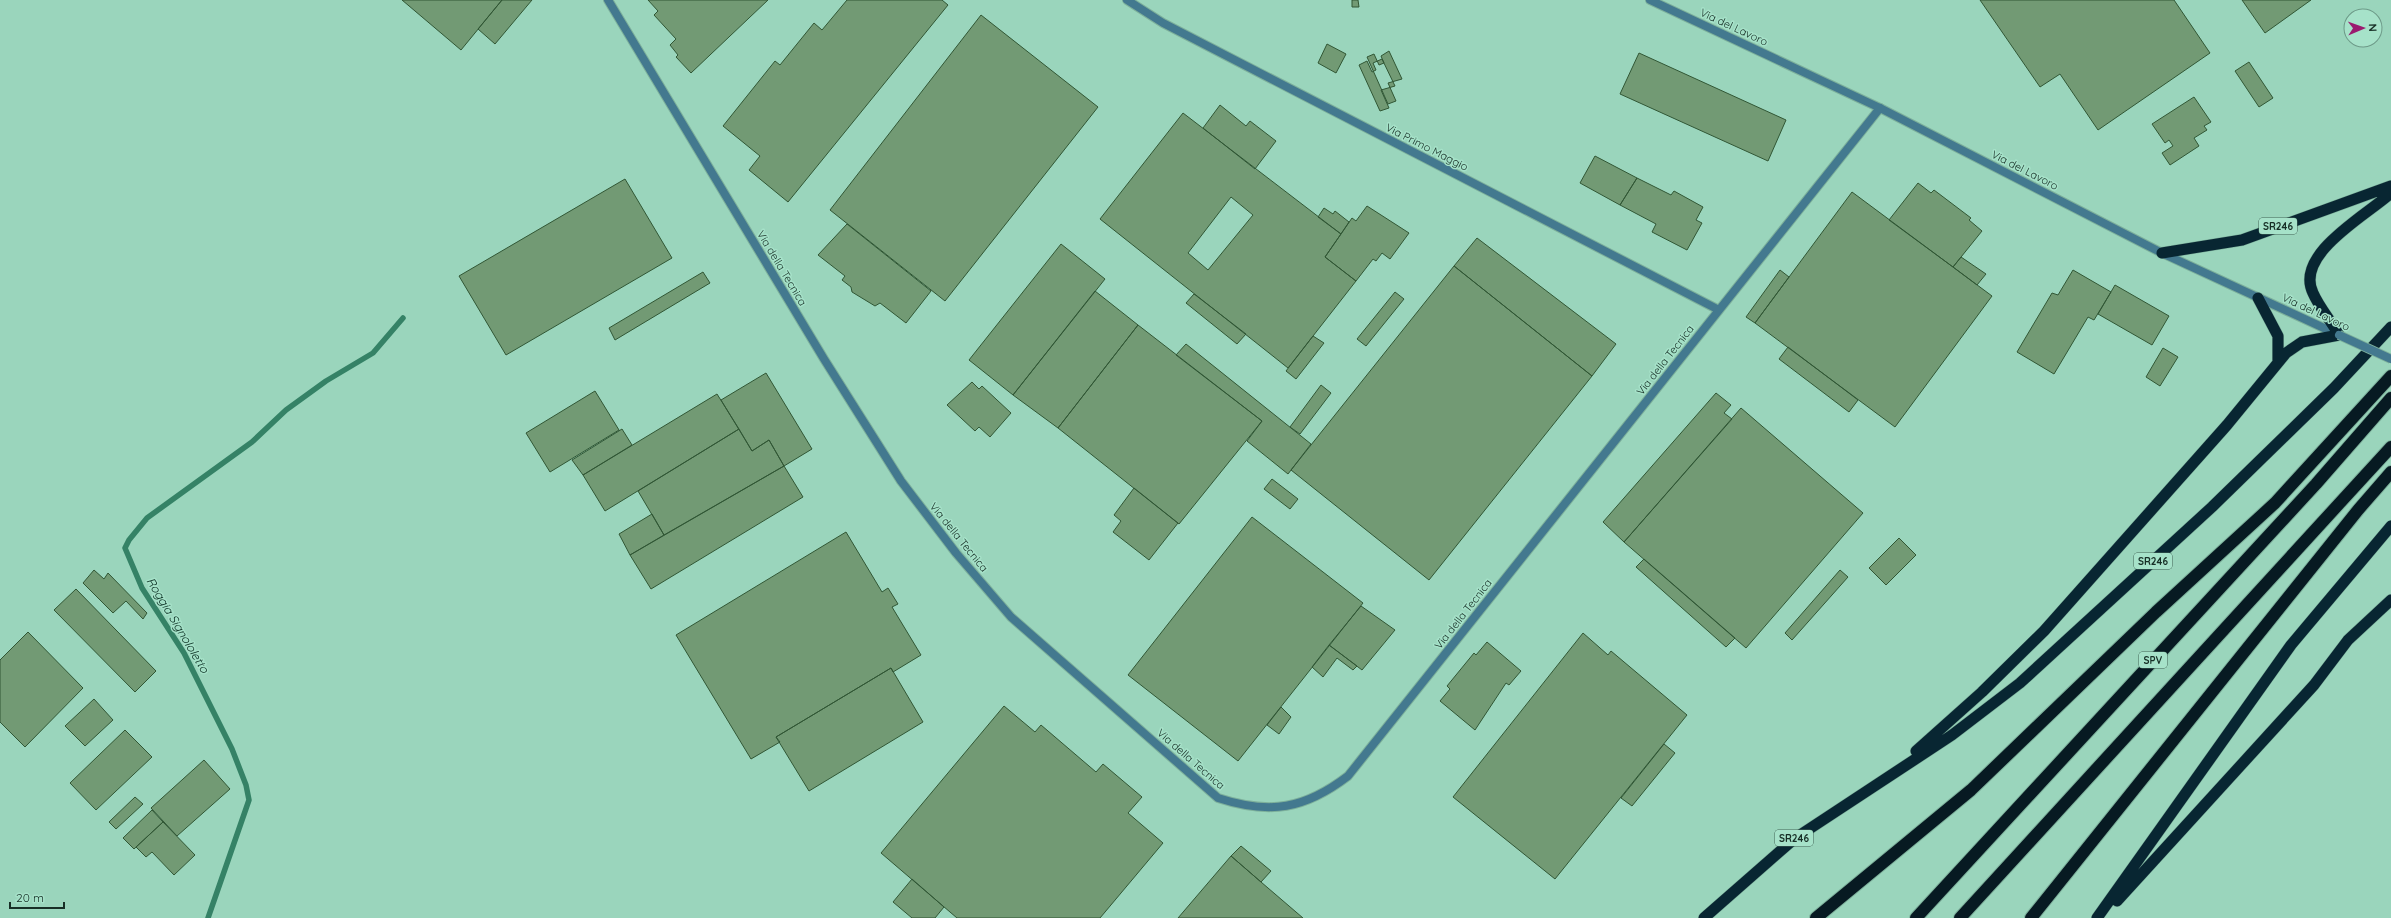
<svg xmlns="http://www.w3.org/2000/svg" width="2391" height="918" viewBox="0 0 2391 918" font-family="Quicksand,sans-serif">
	<style>
		.lines { fill: none; stroke-linecap: round; stroke-linejoin: round }
		.stream { stroke: #358266; stroke-width: 5.5 }
		.building { fill: #729a74; stroke: #315735; fill-rule: evenodd }
		.minor-casing { stroke: #7db09b; stroke-width: 10 }
		.tertiary-casing { stroke: #7db09b; stroke-width: 10 }
		.trunk-casing { stroke: #7db09b; stroke-width: 12 }
		.motorway-casing { stroke: #7db09b; stroke-width: 14 }
		.minor { stroke: #43798f; stroke-width: 8 }
		.tertiary { stroke: #43798f; stroke-width: 8 }
		.trunk { stroke: #082632; stroke-width: 11 }
		.motorway { stroke: #071a22; stroke-width: 12 }
		.tertiary-bridge-casing { stroke: #7db09b; stroke-width: 10; stroke-linecap: butt }
		.tertiary-bridge { stroke: #43798f; stroke-width: 8 }
		.labels { text-anchor: middle; dominant-baseline: central; stroke-width: 3; stroke-linejoin: round; paint-order: stroke }
		.shield { fill: #a6e2c9; stroke: #426557; stroke-width: 1 }
		.shield-label { font-size: 10px; font-weight: bold; fill: #172f26 }
		.street-label { font-size: 11px; fill: #172f26; stroke: #a6e2c9 }
		.water-label { font-size: 12px; font-style: italic; fill: #0d3124; stroke: #a6e2c9 }
	</style>
	<rect width="100%" height="100%" fill="#9ad5bc"/>
	<g class="lines">
		<path class="stream" d="M208,918L249,800L246,785L232,749L184,653L142,588L125,548L129,540L147,518L252,442L286,410L326,381L373,353L403,318"/>
	</g>
	<path class="building" d="M402,0H502L461,50Z
		M502,0H532L495,44L478,29Z
		M648,0H768L691,73L676,57L678,55L670,45L676,39L654,15L658,11Z
		M847,0H942L948,5L788,202L749,170L760,156L723,126L775,61L780,65L814,23L822,30Z
		M1352,0H1358L1359,7H1352Z
		M1980,0H2174L2210,53L2098,130L2060,74L2040,87Z
		M2242,0H2311L2265,33Z
		M981,15L1098,107L945,301L830,210Z
		M1327,44L1346,54L1336,73L1318,63Z
		M1389,51L1402,79L1388,83L1396,101L1388,104L1367,57L1374,54L1379,65L1384,63L1381,56Z
		M1639,53L1786,120L1768,161L1620,94Z
		M1382,59L1395,86L1381,90L1389,108L1380,111L1359,65L1367,61L1372,72L1376,70L1373,63Z
		M2249,62L2273,98L2259,107L2235,71Z
		M2194,97L2211,122L2204,126L2207,130L2194,138L2199,146L2170,165L2162,153L2173,146L2169,140L2165,143L2152,124Z
		M1220,105L1246,126L1250,121L1276,141L1255,169L1203,128Z
		M1183,113L1341,234L1325,257L1356,281L1288,368L1100,219ZM1231,197L1253,215L1208,270L1188,253Z
		M1595,156L1637,178L1620,205L1580,183Z
		M1637,178L1671,195L1674,191L1703,207L1696,220L1702,223L1687,250L1652,232L1656,224L1620,205Z
		M625,179L672,258L506,355L459,276Z
		M1918,183L1931,193L1934,190L1971,218L1969,220L1982,231L1953,267L1889,220Z
		M1852,192L1992,296L1895,427L1755,323Z
		M1367,206L1409,233L1390,259L1382,253L1376,261L1373,259L1356,281L1325,257L1352,218L1356,221Z
		M1324,208L1333,214L1335,211L1349,222L1341,234L1318,217Z
		M847,224L931,291L906,323L880,303L875,306L852,292L851,287L842,280L845,276L818,255Z
		M1477,238L1616,344L1592,376L1454,266Z
		M1061,244L1105,279L1013,395L969,360Z
		M1961,257L1986,274L1977,285L1953,267Z
		M1454,266L1592,376L1429,580L1291,470Z
		M1780,270L1789,277L1755,323L1746,317Z
		M2073,270L2111,292L2094,320L2088,317L2054,374L2017,352L2052,293L2058,295Z
		M703,272L710,283L615,340L609,328Z
		M2115,285L2169,316L2152,345L2098,314Z
		M1095,291L1138,325L1058,428L1013,395Z
		M1395,292L1404,299L1366,346L1357,339Z
		M1194,294L1246,334L1237,344L1186,303Z
		M1138,325L1262,421L1179,524L1058,428Z
		M1313,336L1324,343L1296,379L1286,371Z
		M1186,344L1311,444L1288,474L1247,441L1262,421L1176,355Z
		M1788,347L1858,400L1849,412L1779,359Z
		M2163,348L2178,357L2160,386L2146,377Z
		M766,373L812,449L784,466L769,440L752,451L721,400Z
		M972,382L979,389L982,386L1011,413L990,437L979,427L975,431L947,405Z
		M1321,385L1331,393L1300,434L1290,427Z
		M595,391L619,430L550,472L526,433Z
		M1716,393L1731,405L1724,413L1732,419L1624,542L1603,522Z
		M717,394L739,429L605,511L583,475Z
		M1741,408L1863,513L1746,648L1624,542Z
		M622,429L632,445L583,475L572,460Z
		M739,429L752,451L769,440L784,466L664,535L638,491Z
		M784,466L803,497L651,589L630,555Z
		M1272,479L1298,499L1290,509L1264,489Z
		M1134,488L1178,523L1149,560L1113,532L1121,521L1114,515Z
		M652,514L664,535L630,555L619,534Z
		M1252,517L1363,603L1238,761L1128,675Z
		M846,532L882,592L888,588L898,604L892,607L921,655L893,672L891,668L776,737L780,742L751,759L676,635Z
		M1899,538L1916,555L1886,585L1869,568Z
		M1644,559L1735,638L1726,647L1636,567Z
		M94,570L104,579L108,573L147,613L143,619L126,601L113,613L83,583Z
		M1840,570L1848,577L1792,640L1785,633Z
		M76,589L156,671L135,692L54,610Z
		M1361,606L1395,630L1362,670L1329,645Z
		M28,632L83,688L25,747L0,722V660Z
		M1583,633L1608,655L1611,651L1687,715L1555,879L1453,797Z
		M1487,642L1521,671L1509,685L1506,683L1475,730L1440,701L1450,689L1447,686L1474,653L1476,655Z
		M1329,645L1357,666L1353,670L1337,658L1323,677L1312,667Z
		M891,668L923,722L809,791L776,737Z
		M94,699L113,720L85,746L65,726Z
		M1004,706L1035,732L1041,725L1096,772L1103,764L1142,797L1128,813L1163,843L1100,918H957L881,853Z
		M1281,707L1291,717L1279,734L1267,725Z
		M125,730L152,757L96,810L70,783Z
		M1664,744L1675,753L1632,806L1621,798Z
		M204,760L230,789L177,836L151,808Z
		M135,797L143,804L116,829L109,822Z
		M152,810L163,822L134,849L123,838Z
		M163,822L195,855L174,875L152,852L146,857L136,847Z
		M1241,846L1271,871L1261,882L1231,856Z
		M1231,856L1261,882L1303,918H1178Z
		M912,879L944,907L935,918H912L893,902Z"/>
	<g class="lines">
		<defs>
			<path id="minor" d="M608,0L824,359L901,481L956,553L1011,617L1218,798C1270,815 1305,809 1348,776L1880,108
				M1127,0L1163,23L1719,310"/>
			<path id="tertiary" d="M1650,0L1880,108L2162,253L2339,335"/>
			<path id="trunk" d="M2162,253L2242,240L2391,186
				M2258,298L2278,336V362
				M1916,751L1982,692L2044,631L2227,425L2286,353L2302,342L2339,335C2331,321 2319,307 2313,293C2294,254 2367,215 2391,193
				M2117,901L2314,685L2348,640L2391,600
				M1704,918L1794,839L1952,735L2020,683L2212,507L2334,388L2391,327
				M2097,918L2291,645L2391,526"/>
			<path id="motorway" d="M1816,918L1971,790L2156,612L2275,503L2391,376
				M1916,918L2316,484L2391,398
				M1960,918L2391,447
				M2031,918L2358,510L2391,472"/>
		</defs>
		<use href="#minor" class="minor-casing"/>
		<use href="#tertiary" class="tertiary-casing"/>
		<use href="#trunk" class="trunk-casing"/>
		<use href="#motorway" class="motorway-casing"/>
		<use href="#minor" class="minor"/>
		<use href="#tertiary" class="tertiary"/>
		<use href="#trunk" class="trunk"/>
		<use href="#motorway" class="motorway"/>
		<defs>
			<path id="tertiary-bridge" d="M2339,335L2391,359"/>
		</defs>
		<use href="#tertiary-bridge" class="tertiary-bridge-casing"/>
		<use href="#tertiary-bridge" class="tertiary-bridge"/>
	</g>
	<g class="labels">
		<g class="shield">
			<rect x="2259" y="218" width="38" height="16" rx="3"/>
			<rect x="2134" y="553" width="38" height="16" rx="3"/>
			<rect x="2139" y="652" width="28" height="16" rx="3"/>
			<rect x="1775" y="830" width="38" height="16" rx="3"/>
		</g>
		<g class="shield-label">
			<text x="2278" y="226">SR246</text>
			<text x="2153" y="561">SR246</text>
			<text x="2153" y="660">SPV</text>
			<text x="1794" y="838">SR246</text>
		</g>
		<g class="street-label">
			<text transform="translate(1734 27) rotate(25)">Via del Lavoro</text>
			<text transform="translate(1427 147) rotate(27)">Via Primo Maggio</text>
			<text transform="translate(2025 170) rotate(27)">Via del Lavoro</text>
			<text transform="translate(782 268) rotate(59)">Via della Tecnica</text>
			<text transform="translate(2316 312) rotate(25)">Via del Lavoro</text>
			<text transform="translate(1665 360) rotate(-52)">Via della Tecnica</text>
			<text transform="translate(959 537) rotate(51)">Via della Tecnica</text>
			<text transform="translate(1463 614) rotate(-52)">Via della Tecnica</text>
			<text transform="translate(1191 759) rotate(41)">Via della Tecnica</text>
		</g>
		<g class="water-label">
			<text transform="translate(178 625) rotate(59)">Roggia Signololetto</text>
		</g>
	</g>
	<g transform="translate(2363 28) rotate(88)"><circle r="19" fill="#a6e2c9" stroke="#6d9a88"/>
	<path d="M0-3L7 15L0 10L-7 15Z" fill="#9b1a6f"/>
	<text y="-6" font-size="11" font-weight="bold" text-anchor="middle" fill="#172f26">N</text>
	</g>
	<path d="M10 902v6h54v-6" fill="none" stroke="#172f26" stroke-width="2"/>
	<text x="16" y="902" font-size="12" fill="#172f26" stroke="#a6e2c9" stroke-width="3" paint-order="stroke">20 m</text>
</svg>
